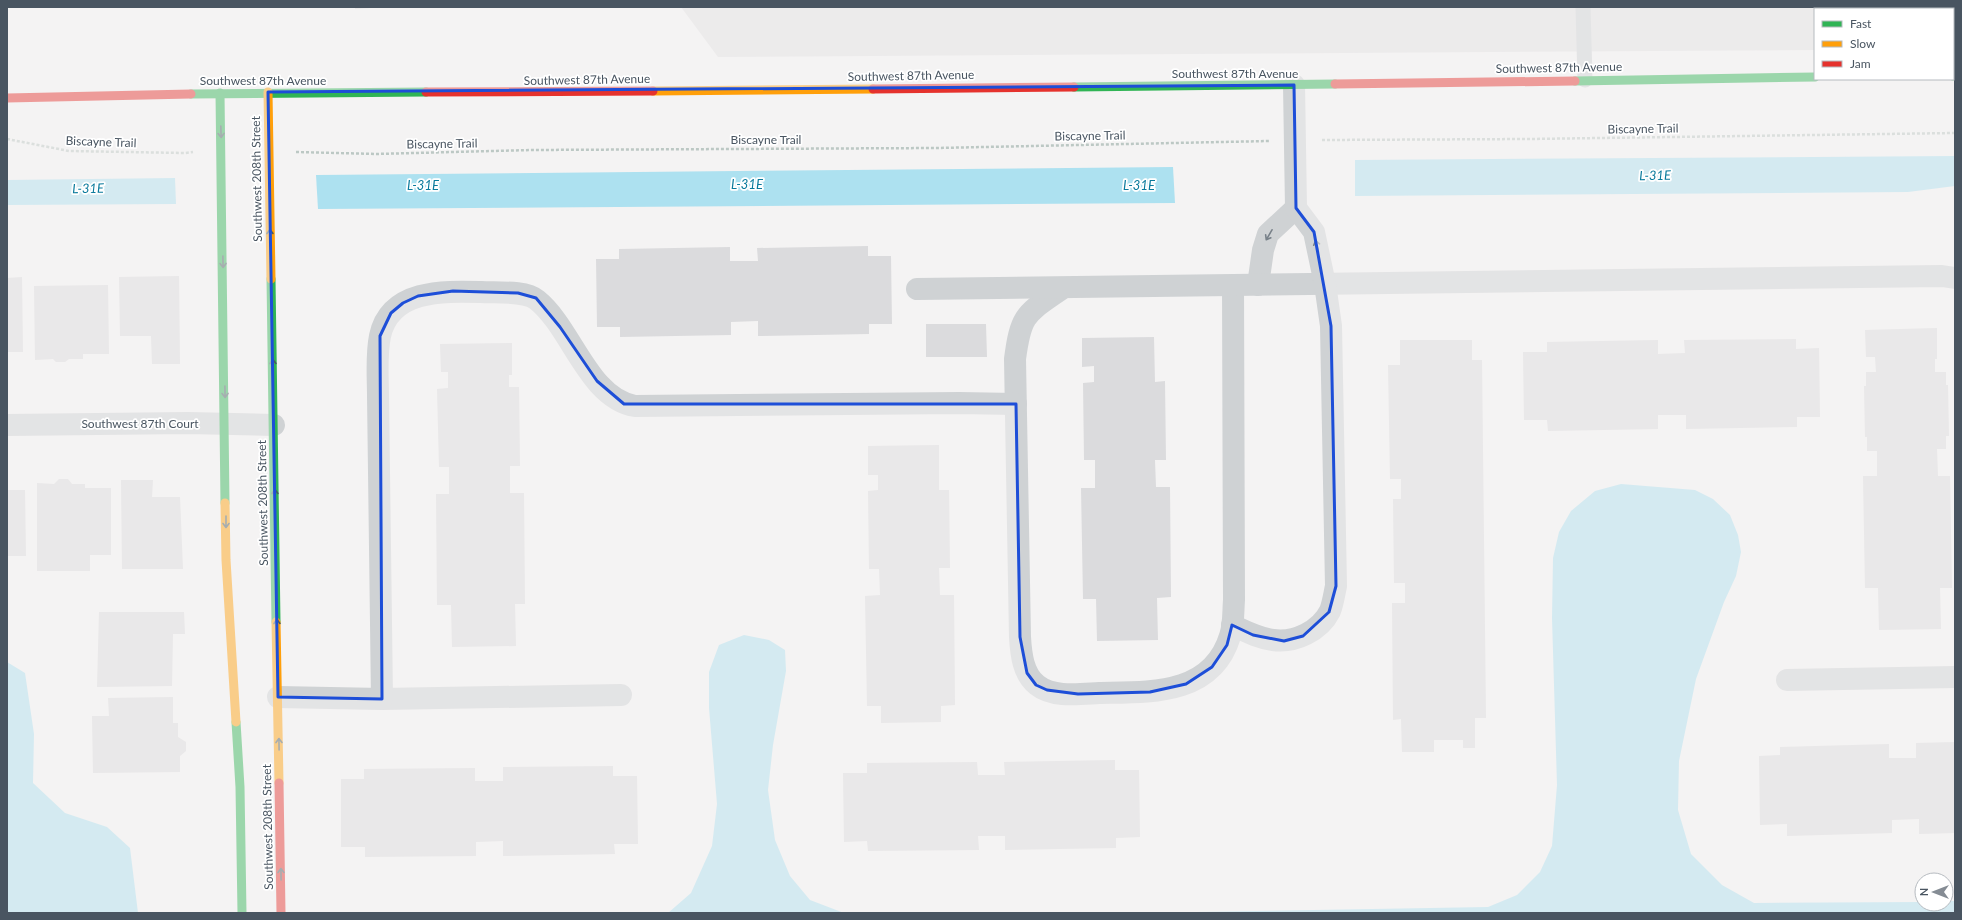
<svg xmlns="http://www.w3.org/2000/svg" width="1962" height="920" font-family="Lato,sans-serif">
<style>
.education{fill:#e2e2e3}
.water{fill:#ade1f0}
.building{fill:#dbdbdd}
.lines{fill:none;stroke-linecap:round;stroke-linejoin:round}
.path{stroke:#bcc8c4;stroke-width:2.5;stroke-dasharray:3 2;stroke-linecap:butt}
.lane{stroke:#cfd2d4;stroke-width:15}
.street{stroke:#cfd2d4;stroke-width:22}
.fast{stroke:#30b455;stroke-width:9}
.slow{stroke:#ff9f0a;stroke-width:9}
.jam{stroke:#e5322d;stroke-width:9}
.oneway{stroke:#485a60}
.oneway2{stroke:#788189}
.marked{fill:none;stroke:#1d4ed8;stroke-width:3;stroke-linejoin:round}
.labels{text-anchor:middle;stroke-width:3.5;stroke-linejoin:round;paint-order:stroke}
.street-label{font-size:12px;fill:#495561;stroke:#fff}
.water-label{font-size:13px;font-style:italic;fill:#097a9c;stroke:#fff}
</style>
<rect width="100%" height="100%" fill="#f4f3f3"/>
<polygon class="education" points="681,7 1955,7 1955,49 1953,49 1953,9 1815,9 1815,50 718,57"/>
<g class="water">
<polygon points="1955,156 1955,186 1908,192 1355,196 1355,160"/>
<polygon points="1173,167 1175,203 318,209 316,175"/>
<polygon points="175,178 176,204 7,205 7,180"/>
<polygon points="1621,484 1695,490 1713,499 1730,515 1738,535 1741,552 1736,576 1724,602 1696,679 1679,761 1678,810 1691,854 1722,885 1754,903 1922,902 1922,904 1946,904 1946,901 1955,901 1955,913 1135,913 1488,907 1517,895 1540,872 1552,846 1557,785 1552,618 1553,558 1559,532 1571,511 1595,491"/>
<polygon points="744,635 769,640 785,650 786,671 773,745 768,790 775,840 790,876 810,900 844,913 668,913 691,893 712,846 717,804 709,708 709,672 719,645"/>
<polygon points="7,662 25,673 34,734 33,783 65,813 107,827 130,848 138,913 7,913"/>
</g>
<g class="building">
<polygon points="355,7 371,7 371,8 355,9"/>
<polygon points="868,246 868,256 891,256 892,324 869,324 869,334 758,336 758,321 731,322 731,335 620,337 620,327 597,327 596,259 619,259 619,249 730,247 730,261 758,261 757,248"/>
<polygon points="179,276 180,364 152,364 151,336 120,336 119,277"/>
<polygon points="22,277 23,352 7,352 7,278"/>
<polygon points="108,285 109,354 83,354 83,359 69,359 65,362 56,362 53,359 35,360 34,286"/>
<polygon points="926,324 986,324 987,357 926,357"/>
<polygon points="1937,328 1937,359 1935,359 1935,372 1946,372 1946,385 1948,385 1949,436 1946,436 1946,449 1937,449 1938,476 1950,476 1952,588 1940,588 1941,629 1879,630 1878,588 1865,588 1863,476 1877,476 1877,451 1867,451 1867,437 1865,437 1864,386 1866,386 1866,372 1876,372 1875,357 1866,357 1865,330"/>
<polygon points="1154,337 1155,382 1165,381 1166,460 1155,460 1156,487 1170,487 1171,597 1157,598 1158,640 1097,641 1096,599 1083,599 1081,488 1095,488 1095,460 1084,460 1083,383 1094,382 1094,366 1082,367 1082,338"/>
<polygon points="1796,339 1796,349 1819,348 1820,417 1797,417 1797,427 1686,429 1686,415 1658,415 1658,429 1548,431 1547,420 1524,420 1523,352 1547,352 1547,342 1658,340 1658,354 1685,353 1684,340"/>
<polygon points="1400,340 1472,340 1472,360 1482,360 1486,718 1475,718 1475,748 1463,748 1463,740 1434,740 1434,752 1402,752 1401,719 1393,720 1392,603 1405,603 1405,583 1394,583 1393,499 1401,499 1401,479 1390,479 1388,365 1400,365"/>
<polygon points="512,343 512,375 509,375 509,387 519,387 520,466 510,466 510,493 524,493 525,604 515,604 516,646 452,647 451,605 437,605 436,494 449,494 449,467 439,467 437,389 448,388 448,372 441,372 440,344"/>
<polygon points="939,445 939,490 949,490 950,568 939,568 940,595 954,595 955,705 941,706 941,722 881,723 881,706 867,706 865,596 880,595 879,569 869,569 868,491 878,490 878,475 868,475 868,446"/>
<polygon points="59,479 68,479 72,484 85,484 85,488 111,488 111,555 90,555 90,571 37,571 37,483 54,484"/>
<polygon points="121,480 153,480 152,497 180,497 183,569 122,569"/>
<polygon points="7,490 25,490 26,556 7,556"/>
<polygon points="99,612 184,612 185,634 173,634 172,686 97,687"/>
<polygon points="173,697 173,723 178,723 178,737 186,742 186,751 180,756 180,772 93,773 92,716 109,716 108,698"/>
<polygon points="1955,742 1955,833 1919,834 1919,819 1892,820 1892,833 1787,836 1787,824 1760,825 1759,756 1780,755 1780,747 1889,744 1889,758 1916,758 1916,743"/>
<polygon points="1115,760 1115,770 1139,770 1140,837 1116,838 1116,848 1005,850 1005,836 978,836 979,850 868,851 867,841 844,842 843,773 867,773 867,763 977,762 978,775 1005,775 1004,762"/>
<polygon points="613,766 613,776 637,776 638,844 614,844 615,854 503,856 503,841 476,842 476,856 365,857 365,847 341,847 341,779 364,779 364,769 475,768 475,781 503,781 503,767"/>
</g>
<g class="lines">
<g class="path">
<polyline points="7,139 69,151 185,153 193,152"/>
<polyline points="1322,140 1530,139 1955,133"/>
<polyline points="296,152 376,154 531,150 937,148 1269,141"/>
</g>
<polyline class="lane" points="1583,7 1585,80"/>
<g class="street">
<polyline points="1258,285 1263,250 1268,234 1296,208"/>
<path d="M1063 288C1026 314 1021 313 1015 359L1020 637C1021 654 1023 674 1037 685 1053 698 1080 694 1099 693 1149 692 1212 696 1230 636 1234 625 1233 612 1234 600L1233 286"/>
<polyline points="917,289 1942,276 1955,278"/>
<polyline points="7,425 188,423 274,425"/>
<path d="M1232 625C1245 631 1258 638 1273 640 1295 643 1320 631 1330 611 1333 603 1334 595 1336 586L1331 326 1325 284 1314 232 1296 208 1294 85"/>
<polyline points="1787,680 1955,677"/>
<polyline points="278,697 382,699 621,695"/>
<path d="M382 699 378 396C378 377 376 355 380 336 390 289 444 291 481 292 496 293 525 290 537 300 572 328 588 398 635 406L959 403 1016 404"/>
</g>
<g class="fast">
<polyline points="1953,76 1955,76"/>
<polyline points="1575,81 1815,77"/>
<polyline points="1074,87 1335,84"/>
<polyline points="220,93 225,503"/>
<polyline points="191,94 426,92"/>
<polyline points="271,279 276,622"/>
<polyline points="236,722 240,787 242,913"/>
</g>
<g class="slow">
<polyline points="653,91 873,89"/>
<polyline points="268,92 271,279"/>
<polyline points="225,503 226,560 236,722"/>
<polyline points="276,622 279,783"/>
</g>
<g class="jam">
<polyline points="1335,84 1575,81"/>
<polyline points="873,89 1074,87"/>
<polyline points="426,92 653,91"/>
<polyline points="7,98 191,94"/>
<polyline points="279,783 281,913"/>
</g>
</g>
<defs><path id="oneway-shaft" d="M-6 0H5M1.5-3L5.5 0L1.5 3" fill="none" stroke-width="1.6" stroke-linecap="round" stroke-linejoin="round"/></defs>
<g class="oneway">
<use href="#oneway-shaft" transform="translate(221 132) rotate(88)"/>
<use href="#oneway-shaft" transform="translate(270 235) rotate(-91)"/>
<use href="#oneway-shaft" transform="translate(223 262) rotate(89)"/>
<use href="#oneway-shaft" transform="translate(273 365) rotate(-91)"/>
<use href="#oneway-shaft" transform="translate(225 392) rotate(89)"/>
<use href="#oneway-shaft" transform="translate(275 495) rotate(-91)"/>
<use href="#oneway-shaft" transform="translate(226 522) rotate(90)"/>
<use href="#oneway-shaft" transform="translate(277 625) rotate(-91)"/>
<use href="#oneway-shaft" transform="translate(279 744) rotate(-91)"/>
<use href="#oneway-shaft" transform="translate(281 874) rotate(-91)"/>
</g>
<g class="oneway2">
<use href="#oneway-shaft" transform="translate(1269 235) rotate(120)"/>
<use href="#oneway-shaft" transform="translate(1317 246) rotate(-104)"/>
</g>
<path d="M0 0H1962V920H0ZM1294 85 1296 208 1314 232 1331 326 1336 586 1329 612 1303 636 1284 641 1253 635 1232 625 1227 645 1212 667 1186 684 1150 692 1078 694 1047 690 1036 685 1027 673 1020 637 1016 404H624L597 381 560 327 536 298 518 293 453 291 418 296 403 303 391 313 380 336 382 699 278 697 268 92Z" fill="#f4f3f3" fill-opacity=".55" fill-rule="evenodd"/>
<path class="marked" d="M1294 85 1296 208 1314 232 1331 326 1336 586 1329 612 1303 636 1284 641 1253 635 1232 625 1227 645 1212 667 1186 684 1150 692 1078 694 1047 690 1036 685 1027 673 1020 637 1016 404H624L597 381 560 327 536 298 518 293 453 291 418 296 403 303 391 313 380 336 382 699 278 697 268 92Z"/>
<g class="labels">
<g class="street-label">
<text transform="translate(1559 68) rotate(-1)" y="4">Southwest 87th Avenue</text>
<text x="1235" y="78">Southwest 87th Avenue</text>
<text transform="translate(911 76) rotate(-1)" y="4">Southwest 87th Avenue</text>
<text transform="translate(587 80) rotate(-1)" y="4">Southwest 87th Avenue</text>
<text x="263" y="85">Southwest 87th Avenue</text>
<text transform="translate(1643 129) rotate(-1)" y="4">Biscayne Trail</text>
<text transform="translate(1090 136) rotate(-1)" y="4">Biscayne Trail</text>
<text x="766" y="144">Biscayne Trail</text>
<text transform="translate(101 142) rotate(2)" y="4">Biscayne Trail</text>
<text transform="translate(442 144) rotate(-1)" y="4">Biscayne Trail</text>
<text transform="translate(257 179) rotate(-91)" y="4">Southwest 208th Street</text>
<text x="140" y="428">Southwest 87th Court</text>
<text transform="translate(263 503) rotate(-91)" y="4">Southwest 208th Street</text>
<text transform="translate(268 827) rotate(-91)" y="4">Southwest 208th Street</text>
</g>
<g class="water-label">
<text transform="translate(1655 175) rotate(-1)" y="5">L-31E</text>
<text x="747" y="189">L-31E</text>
<text x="423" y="190">L-31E</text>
<text x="1139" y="190">L-31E</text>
<text transform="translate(88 188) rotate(-1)" y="5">L-31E</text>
</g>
</g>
<rect width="1962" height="920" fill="none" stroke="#495561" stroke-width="16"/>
<rect x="1814" y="8" width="140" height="72" fill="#ffffff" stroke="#b6bbc0"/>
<rect x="1822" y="21" width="20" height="6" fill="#30b455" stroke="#b6bbc0"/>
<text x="1850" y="28" font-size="12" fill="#495561">Fast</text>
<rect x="1822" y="41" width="20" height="6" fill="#ff9f0a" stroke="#b6bbc0"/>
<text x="1850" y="48" font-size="12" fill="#495561">Slow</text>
<rect x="1822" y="61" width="20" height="6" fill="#e5322d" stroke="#b6bbc0"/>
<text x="1850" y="68" font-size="12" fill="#495561">Jam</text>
<g transform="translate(1934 892) rotate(270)"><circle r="19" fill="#ffffff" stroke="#b6bbc0"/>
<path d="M0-3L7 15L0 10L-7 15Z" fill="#858c94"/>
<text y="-6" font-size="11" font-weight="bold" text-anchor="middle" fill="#495561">N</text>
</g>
</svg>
